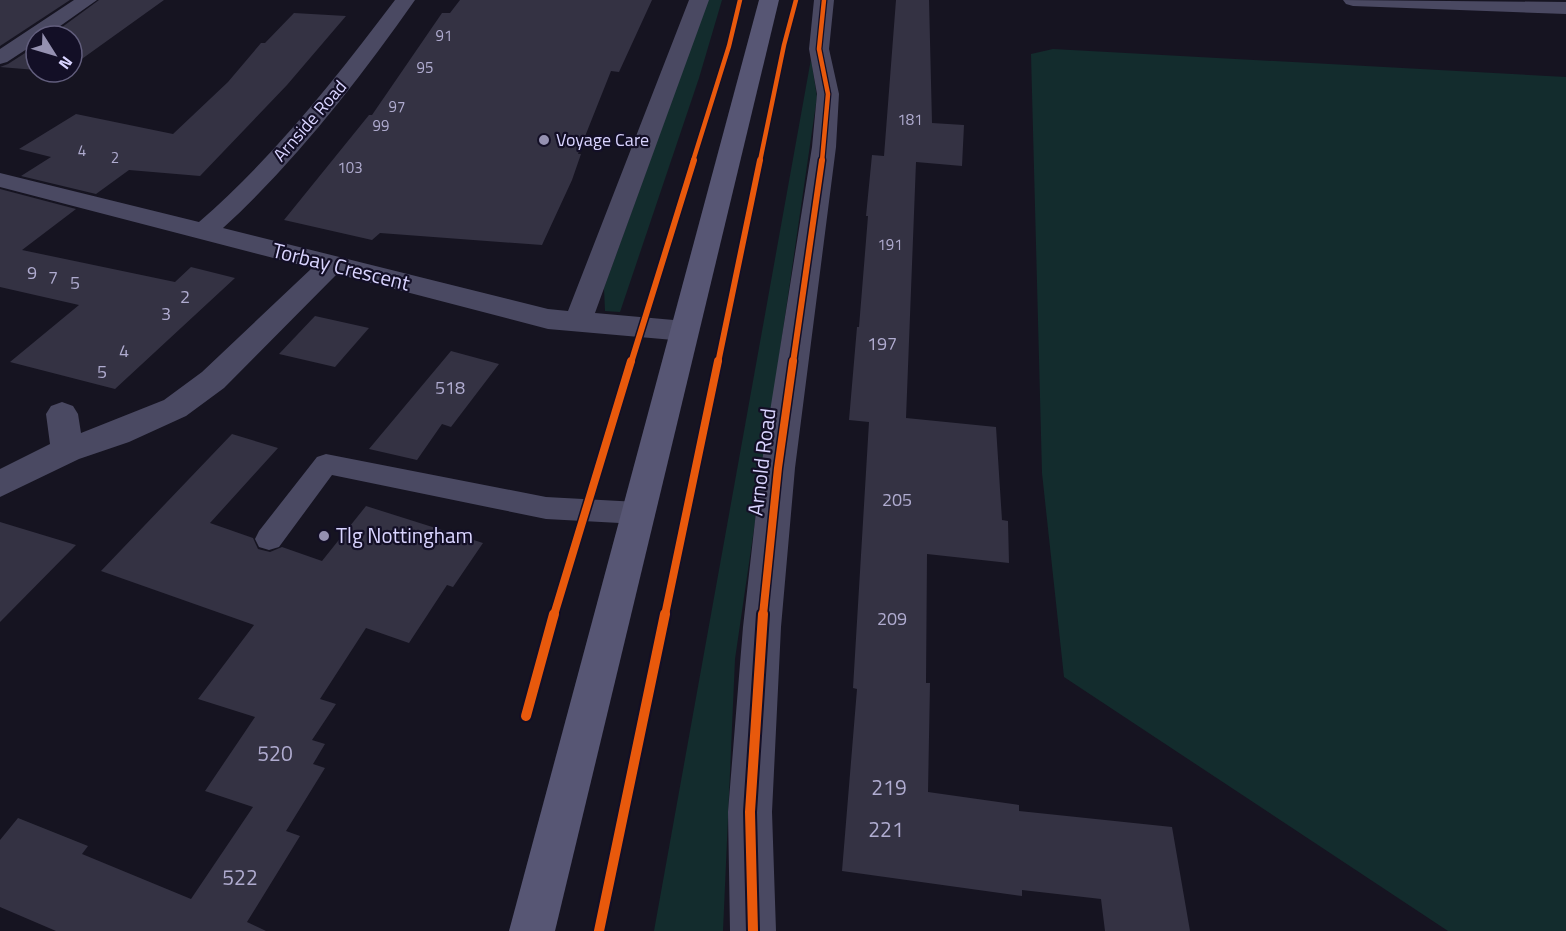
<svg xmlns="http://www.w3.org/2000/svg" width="1566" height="931" font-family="'Titillium Web',sans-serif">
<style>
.green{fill:#132c2d}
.building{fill:#343243}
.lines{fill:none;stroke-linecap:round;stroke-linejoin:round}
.service{fill:#4a4962;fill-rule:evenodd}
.minor{fill:#4a4962;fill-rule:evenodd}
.secondary{fill:#575674;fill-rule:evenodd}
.cycleway-far3-casing{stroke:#130f26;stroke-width:7}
.cycleway-far2-casing{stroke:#130f26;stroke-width:9}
.cycleway-far1-casing{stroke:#130f26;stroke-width:11}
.cycleway-casing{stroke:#130f26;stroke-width:14}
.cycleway-far3{stroke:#e8590c;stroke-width:4.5}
.cycleway-far2{stroke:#e8590c;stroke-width:6}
.cycleway-far1{stroke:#e8590c;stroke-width:8}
.cycleway{stroke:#e8590c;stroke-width:10}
.poi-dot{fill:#9591b1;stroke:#130f26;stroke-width:2}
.labels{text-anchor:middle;stroke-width:4.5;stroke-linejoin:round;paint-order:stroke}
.far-number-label{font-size:15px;fill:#b0acd0}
.far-street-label{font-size:18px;fill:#d9d4ff;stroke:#130f26}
.far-poi-label{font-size:18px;fill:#d9d4ff;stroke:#130f26;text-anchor:start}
.number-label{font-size:18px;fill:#b0acd0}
.street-label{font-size:21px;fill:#d9d4ff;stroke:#130f26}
.poi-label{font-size:21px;fill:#d9d4ff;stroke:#130f26;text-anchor:start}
.near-number-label{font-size:21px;fill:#b0acd0}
</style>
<rect width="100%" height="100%" fill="#161421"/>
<g class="green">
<polygon points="708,0 722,0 699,78 620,312 605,311 604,288"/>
<polygon points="1053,49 1566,77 1566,931 1448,931 1064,677 1042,473 1031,54"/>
<polygon points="811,59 817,97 735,659 723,931 654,931"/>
</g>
<g class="building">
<polygon points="0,0 70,0 0,46"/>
<polygon points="99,0 164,0 72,66 72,36 50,36"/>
<polygon points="460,0 652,0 619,72 611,71 578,154 581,154 572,180 542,245 380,233 372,240 284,220 369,115 372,115 442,13 450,13"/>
<polygon points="896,0 929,0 932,123 964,125 962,166 916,162 906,418 996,427 1002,520 1008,521 1009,563 927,554 926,683 930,683 928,792 1019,805 1019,811 1172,827 1190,931 1105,931 1101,899 1022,890 1022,896 842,871 857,689 853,688 869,422 849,420 857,327 859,327 868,216 866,216 872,155 884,156"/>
<polygon points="294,13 346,16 287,85 200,176 129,170 96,194 21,176 51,157 19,149 76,114 173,134 228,82 261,43 265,43"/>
<polygon points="36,46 36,70 0,67 8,64"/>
<polygon points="0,189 76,209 22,250 175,282 191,267 235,278 115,389 10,362 79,305 0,287"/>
<polygon points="315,316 369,328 335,367 279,354"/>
<polygon points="451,351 499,364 451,427 442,424 417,460 369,449"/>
<polygon points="232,434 278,448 210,523 253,538 258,549 270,552 282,547 322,561 366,506 483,543 453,587 447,585 409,643 366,628 320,699 336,704 312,740 325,744 313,764 325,768 286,831 300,836 247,922 266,931 56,931 0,907 0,840 18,818 88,846 82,854 191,899 253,807 205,791 255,717 198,699 254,625 101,571"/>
<polygon points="0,522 76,545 0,622"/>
</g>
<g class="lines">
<polygon class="service" points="326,454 546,497 638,502 647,505 651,513 647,521 638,524 546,519 332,475 279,547 269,550 259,547 255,539 259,531 317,457"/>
<g class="minor">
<polygon points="74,0 97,0 46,36 36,36 36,43 7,62 0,64 0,49"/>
<path d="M395 0H415C358 81 296 161 223 228L548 309 568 311 689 0H709L595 313 685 321 695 324 699 331 695 338 685 341 548 329 337 274 224 388 186 416 129 442 79 459 0 497V469L50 444 46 414 51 406 62 402 73 406 78 414 81 433 164 400 202 372 312 268 0 187V173L199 222C274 157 335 79 395 0Z"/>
<polygon points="814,0 834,0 829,49 839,94 836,147 795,468 781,627 772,812 776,931 730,931 728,812 743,627 761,468 812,147 817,94 809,49"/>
<polygon points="1343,0 1566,2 1566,14 1353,6 1346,4"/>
</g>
<polygon class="secondary" points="759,0 779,0 555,931 509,931"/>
<g class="cycleway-far3-casing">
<g id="cycleway-far3">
<polyline points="693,161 729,46 740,0"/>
<polyline points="760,161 784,45 796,0"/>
<polyline points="822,161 828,94 819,49 824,0"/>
</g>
</g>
<g class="cycleway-far2-casing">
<g id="cycleway-far2">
<polyline points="631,363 694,160"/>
<polyline points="718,363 760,160"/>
<polyline points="793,363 822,160"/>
</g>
</g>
<g class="cycleway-far1-casing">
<g id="cycleway-far1">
<polyline points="554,615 631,361"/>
<polyline points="665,615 718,361"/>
<polyline points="763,615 778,468 793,361"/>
</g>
</g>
<g class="cycleway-casing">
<g id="cycleway">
<polyline points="526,716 554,614"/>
<polyline points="599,931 665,614"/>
<polyline points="753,931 750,812 763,614"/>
</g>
</g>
<use href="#cycleway-far3" class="cycleway-far3"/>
<use href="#cycleway-far2" class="cycleway-far2"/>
<use href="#cycleway-far1" class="cycleway-far1"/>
<use href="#cycleway" class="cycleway"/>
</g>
<g class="poi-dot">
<circle cx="544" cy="140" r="6"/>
<circle cx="324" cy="536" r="6"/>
</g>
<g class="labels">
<g class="far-number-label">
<text x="444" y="41">91</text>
<text x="425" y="73">95</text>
<text x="397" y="112">97</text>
<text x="910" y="125">181</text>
<text x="381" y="131">99</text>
<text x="82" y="156">4</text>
<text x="115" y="163">2</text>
<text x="350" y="173">103</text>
<text x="890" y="250">191</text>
</g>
<g class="far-street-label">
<text transform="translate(310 121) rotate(-49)" y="6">Arnside Road</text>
</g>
<g class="far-poi-label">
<text x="556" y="146">Voyage Care</text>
</g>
<g class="number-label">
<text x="32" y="279">9</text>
<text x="53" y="284">7</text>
<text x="75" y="289">5</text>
<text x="185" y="303">2</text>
<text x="166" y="320">3</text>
<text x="882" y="350">197</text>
<text x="124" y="357">4</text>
<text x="102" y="378">5</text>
<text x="450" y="394">518</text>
<text x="897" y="506">205</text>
<text x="892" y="625">209</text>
</g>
<g class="street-label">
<text transform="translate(341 267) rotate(14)" y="7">Torbay Crescent</text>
<text transform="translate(762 462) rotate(-83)" y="7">Arnold Road</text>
</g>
<g class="poi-label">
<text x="336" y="543">Tlg Nottingham</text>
</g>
<g class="near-number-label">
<text x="275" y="761">520</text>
<text x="889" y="795">219</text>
<text x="886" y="837">221</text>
<text x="240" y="885">522</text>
</g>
</g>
<g transform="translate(54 54) rotate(127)"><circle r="28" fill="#130f26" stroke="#625e7d" stroke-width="1.5"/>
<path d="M0-4.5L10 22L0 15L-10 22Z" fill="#9591b1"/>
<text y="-9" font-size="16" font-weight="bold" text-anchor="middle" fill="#d9d4ff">N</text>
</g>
</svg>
